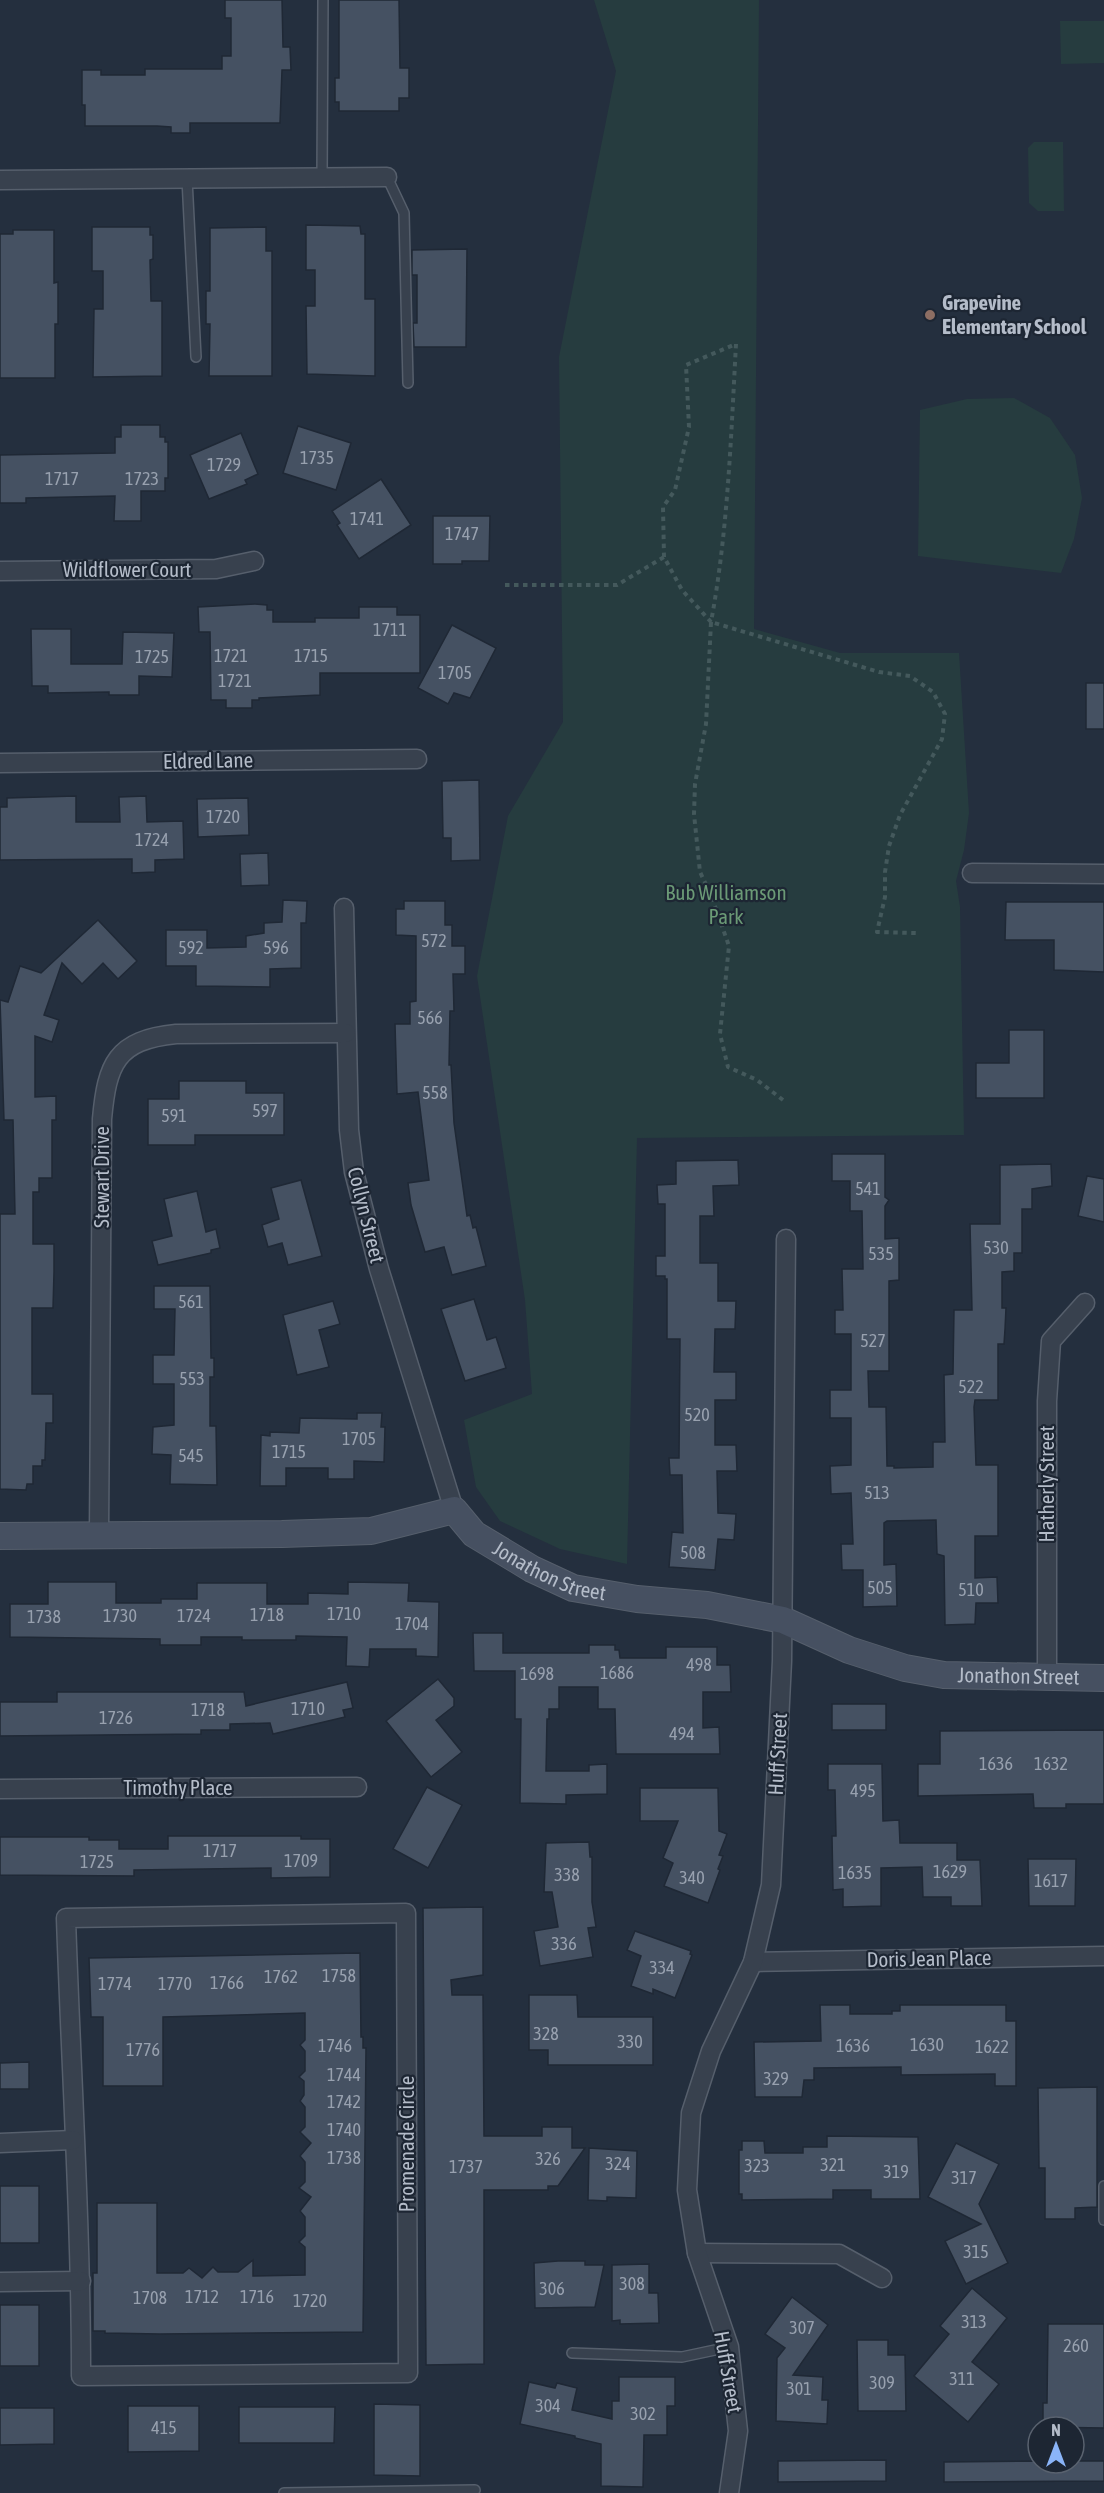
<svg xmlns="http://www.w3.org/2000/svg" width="1104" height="2493" font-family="'Asap Condensed',sans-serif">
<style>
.green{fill:#263c3f}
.building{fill:#455162;stroke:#1f2835;stroke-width:1.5}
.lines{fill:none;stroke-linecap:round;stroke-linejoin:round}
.lane-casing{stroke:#565f6c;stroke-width:12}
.street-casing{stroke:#565f6c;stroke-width:21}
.secondary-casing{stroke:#565f6c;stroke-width:28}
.path{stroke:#44595c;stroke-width:4;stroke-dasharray:4.5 4.5;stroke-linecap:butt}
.lane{stroke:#38414e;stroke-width:9}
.street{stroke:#38414e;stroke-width:18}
.secondary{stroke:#465061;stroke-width:26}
.education-dot{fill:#8d6e63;stroke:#1d2633;stroke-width:2}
.labels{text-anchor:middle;stroke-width:4.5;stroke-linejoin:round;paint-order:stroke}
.number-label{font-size:18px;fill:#98a1af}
.poi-label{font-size:21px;font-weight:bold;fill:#b4bcc9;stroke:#1d2633;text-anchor:start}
.street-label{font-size:21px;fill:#b4bcc9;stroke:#1d2633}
.park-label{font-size:21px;fill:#6b9a76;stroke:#1d2633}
</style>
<rect width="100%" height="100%" fill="#242f3e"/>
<g class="green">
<polygon points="594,0 759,0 754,629 840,653 959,653 969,813 964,850 956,881 960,907 964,1135 637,1138 627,1564 560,1549 500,1521 476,1487 464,1420 532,1394 525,1300 477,976 508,816 563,722 559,357 616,71"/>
<polygon points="1060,21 1104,21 1104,63 1061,64"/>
<polygon points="1034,142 1063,142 1064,211 1038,211 1029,203 1028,148"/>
<polygon points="1014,398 1050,418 1075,455 1082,498 1074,539 1061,573 918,556 920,410 967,399"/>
</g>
<g class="building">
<polygon points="225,0 282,0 283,47 290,47 291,70 282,70 280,123 190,123 190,133 171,133 171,127 157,126 85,126 85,105 82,105 82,70 101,70 101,75 145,75 145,69 222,69 222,56 231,56 231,18 225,18"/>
<polygon points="339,0 399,0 400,68 409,68 409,98 399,98 399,111 339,111 339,102 335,102 335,78 339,78"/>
<polygon points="306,225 360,226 361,234 365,234 365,299 375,299 375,376 307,374 306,306 315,306 315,270 306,270"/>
<polygon points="92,227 150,227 150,235 153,235 153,259 150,260 151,301 162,301 162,376 93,377 94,309 103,309 103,271 92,271"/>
<polygon points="266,227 266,251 272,251 272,376 209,376 210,324 206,324 206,291 210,291 210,228"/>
<polygon points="13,230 54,230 54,283 58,282 58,324 55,324 55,378 0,378 0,234 13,234"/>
<polygon points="467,249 466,347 414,347 413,323 417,323 417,275 412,275 412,250"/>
<polygon points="121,425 160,425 160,437 165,437 165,442 168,442 168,478 165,478 165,491 141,491 141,521 114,521 115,496 26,498 26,503 0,503 0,455 115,453 115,437 121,437"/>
<polygon points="298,426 351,443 336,490 283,473"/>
<polygon points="241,433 258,474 245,480 247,484 209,499 190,455"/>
<polygon points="381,479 411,525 359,559 337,525 340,523 332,511"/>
<polygon points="433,516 490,516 489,561 462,561 462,564 433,564"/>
<polygon points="255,604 267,605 267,610 273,610 273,622 315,622 315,618 359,618 359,607 397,607 397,615 420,615 420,673 320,673 320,695 259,698 259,700 252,700 252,708 226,708 226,700 211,700 210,632 199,632 198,607"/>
<polygon points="452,625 496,648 470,698 454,693 448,704 418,688"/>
<polygon points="31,629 71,629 71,664 122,664 123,632 174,633 172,677 139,676 139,695 109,695 109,692 48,693 48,686 32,686"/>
<rect x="1086" y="683" width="18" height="46"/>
<polygon points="479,780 480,860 451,861 451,838 443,838 442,781"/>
<polygon points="76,796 76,822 120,822 119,797 146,796 147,822 183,821 184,859 155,860 155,872 132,873 132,859 0,860 0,807 7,807 7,798"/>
<polygon points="248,798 249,835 198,837 197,799"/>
<polygon points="268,853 269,885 241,886 240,854"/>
<polygon points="283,900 307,901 306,923 301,923 301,968 270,969 270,987 196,986 196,966 166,966 166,930 207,930 207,948 246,947 246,936 264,933 264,923 282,922"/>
<polygon points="404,901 445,901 445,925 452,925 452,946 465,946 465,974 453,974 454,1011 450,1011 449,1065 451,1065 454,1123 467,1216 470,1215 473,1228 476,1227 486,1266 452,1275 444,1247 425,1252 411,1205 408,1183 429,1180 418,1092 397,1094 395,1024 410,1024 410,1002 416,1001 416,936 396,935 396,909 404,909"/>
<polygon points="1006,902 1104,902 1104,972 1054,970 1054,940 1005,940"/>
<polygon points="98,920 137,961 118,979 103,963 82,984 62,963 44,1015 59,1020 52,1042 35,1036 35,1097 56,1096 56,1120 52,1120 52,1178 39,1178 39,1192 33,1192 33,1244 54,1244 54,1272 53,1308 32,1308 32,1394 53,1394 53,1423 46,1423 45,1460 42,1460 42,1466 33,1466 33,1484 27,1484 26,1490 0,1489 0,1214 15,1214 13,1120 4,1120 0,1000 8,1002 20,966 41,973"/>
<polygon points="1009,1030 1044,1030 1044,1098 976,1098 976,1063 1009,1063"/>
<polygon points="179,1081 246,1081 246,1093 284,1093 284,1135 195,1135 195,1145 148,1145 148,1099 179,1099"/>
<polygon points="832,1154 885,1154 885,1197 889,1200 885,1206 885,1239 899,1238 899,1280 889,1281 889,1371 868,1371 869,1407 886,1407 887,1466 894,1466 894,1468 933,1467 933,1442 945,1442 944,1375 953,1374 954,1310 972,1310 970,1224 1000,1224 1000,1165 1051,1164 1052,1186 1032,1189 1032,1209 1022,1209 1022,1253 1014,1253 1014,1271 1002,1272 1002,1308 1006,1308 1005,1329 1004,1344 998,1344 998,1400 975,1400 974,1407 976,1465 998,1465 998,1536 975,1536 975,1578 997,1577 998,1603 976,1603 975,1624 945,1625 944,1556 937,1554 936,1520 887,1521 884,1523 884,1565 896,1564 897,1606 863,1607 863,1570 842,1570 841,1544 853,1544 851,1493 831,1494 830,1466 851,1465 851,1418 830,1418 830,1390 851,1390 851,1334 835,1334 835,1310 843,1310 842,1269 863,1269 862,1211 850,1211 850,1181 832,1181"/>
<polygon points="738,1160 739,1185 713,1186 714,1216 700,1216 700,1263 718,1263 718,1301 736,1301 735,1329 715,1329 714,1372 736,1372 736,1400 715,1400 715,1445 736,1445 737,1471 717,1471 718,1513 736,1514 734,1540 718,1539 715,1570 669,1567 672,1532 683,1533 682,1475 670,1475 669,1458 679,1458 680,1339 667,1339 667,1279 665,1279 665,1276 656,1276 656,1256 665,1256 665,1204 658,1204 657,1185 676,1184 676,1161"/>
<polygon points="1087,1176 1104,1179 1104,1222 1078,1216"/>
<polygon points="301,1180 322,1256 288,1265 282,1243 268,1247 262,1225 279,1219 271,1188"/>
<polygon points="197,1191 206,1232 216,1229 220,1248 211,1250 211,1253 158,1265 152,1241 172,1236 164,1199"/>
<polygon points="154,1286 210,1286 211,1358 214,1358 214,1377 210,1377 210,1426 216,1426 217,1485 170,1484 171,1455 152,1454 153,1427 174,1425 174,1384 153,1384 153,1355 174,1355 175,1309 154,1309"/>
<polygon points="474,1299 487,1340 496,1337 506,1368 465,1381 441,1309"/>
<polygon points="333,1301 340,1324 319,1330 329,1367 297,1375 283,1315"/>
<polygon points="357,1413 382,1413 381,1427 385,1427 384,1462 354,1461 354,1479 328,1479 328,1468 286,1468 286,1486 260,1486 261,1435 270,1436 270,1432 299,1433 300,1418 357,1419"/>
<polygon points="48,1582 116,1582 116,1603 161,1603 161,1599 197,1599 197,1583 267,1583 267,1604 308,1604 308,1593 348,1594 348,1582 409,1583 408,1601 439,1602 438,1657 416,1656 416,1649 370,1649 369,1667 346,1666 347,1637 296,1636 296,1640 242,1640 242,1637 201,1637 201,1645 160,1645 160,1639 10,1637 10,1604 48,1604"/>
<polygon points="473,1633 503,1633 503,1653 589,1653 589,1645 615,1645 615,1650 619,1650 620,1658 666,1658 666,1647 717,1647 717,1665 730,1665 731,1692 703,1692 703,1728 719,1727 720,1754 616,1754 615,1709 598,1709 598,1687 559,1687 559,1709 549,1709 549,1719 547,1719 546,1771 589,1771 589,1765 607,1764 607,1794 566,1795 566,1804 520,1803 521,1719 515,1719 515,1671 474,1671"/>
<polygon points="438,1679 454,1698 454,1706 436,1720 462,1752 431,1777 386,1721"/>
<polygon points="347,1682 353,1708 343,1710 345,1717 273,1734 270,1723 230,1724 230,1730 201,1730 201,1734 0,1736 0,1702 57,1702 57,1692 244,1692 246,1706"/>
<rect x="832" y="1704" width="54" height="26"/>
<polygon points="1104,1730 1104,1804 1066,1804 1066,1808 1034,1808 1033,1794 918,1796 918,1764 940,1764 940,1731"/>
<polygon points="828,1764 882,1764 883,1821 899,1820 900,1843 957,1843 957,1860 980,1860 982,1906 951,1906 951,1897 923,1897 922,1867 881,1868 881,1906 843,1907 843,1889 833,1890 832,1836 836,1836 835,1790 828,1790"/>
<polygon points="427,1787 462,1805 428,1868 393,1849"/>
<polygon points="640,1788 718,1788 719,1831 727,1834 719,1855 723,1856 718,1869 720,1870 708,1903 664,1886 673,1863 663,1858 678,1821 640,1821"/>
<polygon points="168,1836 301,1836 301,1839 330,1839 330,1877 271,1878 271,1868 134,1870 134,1876 0,1875 0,1837 89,1837 89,1840 119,1840 119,1849 168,1849"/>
<polygon points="589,1842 590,1857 592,1857 592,1902 596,1927 588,1928 593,1957 540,1966 534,1931 558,1927 552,1892 544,1892 546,1843"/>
<polygon points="1028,1859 1076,1859 1075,1906 1029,1906"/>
<polygon points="483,1907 483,1975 451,1980 452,1995 483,1995 484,2136 542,2136 542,2127 572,2127 572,2148 585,2148 558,2186 548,2186 548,2190 484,2190 484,2364 426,2365 423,1908"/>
<polygon points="635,1931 691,1951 690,1954 692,1955 675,1998 653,1989 653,1994 631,1986 641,1956 627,1950"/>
<polygon points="360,1953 361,2037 363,2037 363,2048 366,2048 363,2332 160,2334 105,2333 105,2331 93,2331 93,2273 97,2273 97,2203 157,2203 157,2273 183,2273 189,2268 202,2278 213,2267 218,2272 238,2272 253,2260 253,2276 305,2275 305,2247 299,2242 305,2236 305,2217 300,2211 311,2197 299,2188 305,2182 305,2162 300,2156 311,2143 300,2132 305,2127 305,2107 300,2101 304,2095 304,2081 299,2077 305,2071 305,2051 300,2045 305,2040 305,2013 163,2017 163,2086 103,2086 103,2017 91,2017 89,1958"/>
<polygon points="529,1995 577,1995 578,2017 653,2017 653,2065 548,2065 548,2050 529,2050"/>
<polygon points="820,2005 850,2005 850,2014 892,2014 892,2011 900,2011 900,2005 1006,2005 1006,2021 1016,2021 1016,2086 995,2086 995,2074 901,2075 901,2067 814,2068 814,2080 804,2080 802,2097 755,2097 754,2042 821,2041"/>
<polygon points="29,2062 29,2089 0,2089 0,2063"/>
<polygon points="1097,2087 1097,2207 1075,2208 1075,2219 1045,2219 1045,2168 1039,2168 1038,2088"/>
<polygon points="827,2136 918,2137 920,2199 871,2199 871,2190 833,2190 833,2199 742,2200 742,2194 739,2194 739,2150 742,2150 742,2141 764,2141 765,2153 803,2153 803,2147 827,2147"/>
<polygon points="956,2143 999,2164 979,2204 1008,2263 966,2284 945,2241 981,2224 928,2197"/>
<polygon points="589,2148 637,2151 636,2198 607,2197 607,2201 588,2200"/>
<rect x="0" y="2186" width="39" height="57"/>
<polygon points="558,2261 585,2261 585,2265 604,2265 595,2307 535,2308 534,2263"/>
<polygon points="649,2264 649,2293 658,2293 659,2323 620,2324 620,2320 612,2321 612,2265"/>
<polygon points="972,2288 1007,2318 972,2362 999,2384 968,2422 914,2376 949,2334 940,2326"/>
<polygon points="792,2297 828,2325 793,2375 823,2377 822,2400 828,2400 827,2424 776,2421 777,2358 785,2348 765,2334"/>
<rect x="0" y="2305" width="39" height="61"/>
<polygon points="1048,2324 1104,2324 1104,2428 1043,2427 1043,2403 1047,2403"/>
<polygon points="857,2340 888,2340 888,2355 905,2355 906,2411 858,2411"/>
<polygon points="619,2377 675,2377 675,2406 667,2406 667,2435 644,2435 643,2487 601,2486 601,2444 575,2438 575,2436 520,2424 529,2382 555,2388 557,2383 577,2388 572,2410 612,2419 612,2401 619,2401"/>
<polygon points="374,2404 420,2405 420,2476 374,2475"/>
<polygon points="128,2406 199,2406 199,2451 128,2452"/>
<polygon points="239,2407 335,2407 334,2443 239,2443"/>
<polygon points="0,2408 54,2408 54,2444 0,2445"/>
<polygon points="886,2460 886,2481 778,2482 778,2461"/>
<polygon points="1038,2461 1038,2463 1074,2463 1074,2461 1104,2461 1104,2481 944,2482 944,2462"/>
</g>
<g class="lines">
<g class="lane-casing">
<g id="lane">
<polyline points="387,177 404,213 408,383"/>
<polyline points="322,178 323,0"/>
<polyline points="187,179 196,357"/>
<polyline points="1104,2186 1104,2220"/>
<polyline points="572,2353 682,2357 729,2347"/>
<polyline points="284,2493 475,2490"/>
</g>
</g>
<g class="street-casing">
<g id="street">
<polyline points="0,180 387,177"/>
<polyline points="0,571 216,569 254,561"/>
<polyline points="0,763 417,759"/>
<polyline points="972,873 1104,874"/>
<polyline points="344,908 349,1130 354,1172 379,1269 454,1510"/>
<path d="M99 1535 102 1119C107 1064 116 1040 176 1034L346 1033"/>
<polyline points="1047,1678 1047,1401 1051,1341 1085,1303"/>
<polyline points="0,1789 357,1787"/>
<path d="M406 1913 408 2373 81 2376C81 2223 71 2070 66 1918Z"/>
<polyline points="753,1962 1104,1956"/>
<polyline points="0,2143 73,2140"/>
<polyline points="697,2253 839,2254 882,2278"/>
<polyline points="0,2282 81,2281"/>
<polyline points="729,2493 738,2431 729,2347 697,2253 687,2190 691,2113 711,2051 753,1962 771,1885 782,1661 786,1239"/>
</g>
</g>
<g class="secondary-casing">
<g id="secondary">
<path id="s1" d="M0 1536 282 1534 371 1531 454 1510 474 1534 532 1569 573 1588 637 1599 707 1605 783 1620 849 1650 905 1668 944 1675 1104 1678"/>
</g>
</g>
<g class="path">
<path d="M736 344C731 436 728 531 711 622L682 590 664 557 663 507 675 490 689 427 686 365Z"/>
<polyline points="505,585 617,585 664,557"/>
<polyline points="783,1100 757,1080 728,1067 720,1034 729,946 711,895 700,872 694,814 695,784 706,724 711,622 879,672 910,676 933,692 945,714 942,739 900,815 889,846 885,872 885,897 877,932 916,933"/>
</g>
<use href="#lane" class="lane"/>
<use href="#street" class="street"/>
<use href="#secondary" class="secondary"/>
</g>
<circle class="education-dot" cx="930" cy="315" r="6"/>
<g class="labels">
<g class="number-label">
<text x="317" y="464">1735</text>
<text x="224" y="471">1729</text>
<text x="62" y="485">1717</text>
<text x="142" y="485">1723</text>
<text x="367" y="525">1741</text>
<text x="462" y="540">1747</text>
<text x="390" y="636">1711</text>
<text x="231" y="662">1721</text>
<text x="311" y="662">1715</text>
<text x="152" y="663">1725</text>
<text x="455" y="679">1705</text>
<text x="235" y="687">1721</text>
<text x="223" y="823">1720</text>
<text x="152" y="846">1724</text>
<text x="434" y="947">572</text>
<text x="191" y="954">592</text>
<text x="276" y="954">596</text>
<text x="430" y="1024">566</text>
<text x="435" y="1099">558</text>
<text x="265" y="1117">597</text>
<text x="174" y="1122">591</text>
<text x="868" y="1195">541</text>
<text x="996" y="1254">530</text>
<text x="881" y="1260">535</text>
<text x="191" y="1308">561</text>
<text x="873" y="1347">527</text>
<text x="192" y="1385">553</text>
<text x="971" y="1393">522</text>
<text x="697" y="1421">520</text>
<text x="359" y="1445">1705</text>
<text x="289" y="1458">1715</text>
<text x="191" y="1462">545</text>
<text x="877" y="1499">513</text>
<text x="693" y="1559">508</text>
<text x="880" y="1594">505</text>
<text x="971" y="1596">510</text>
<text x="344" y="1620">1710</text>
<text x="267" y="1621">1718</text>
<text x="120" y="1622">1730</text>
<text x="194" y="1622">1724</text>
<text x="44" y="1623">1738</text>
<text x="412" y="1630">1704</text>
<text x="699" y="1671">498</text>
<text x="617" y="1679">1686</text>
<text x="537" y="1680">1698</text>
<text x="308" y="1715">1710</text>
<text x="208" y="1716">1718</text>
<text x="116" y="1724">1726</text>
<text x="682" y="1740">494</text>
<text x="996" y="1770">1636</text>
<text x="1051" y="1770">1632</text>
<text x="863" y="1797">495</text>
<text x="220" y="1857">1717</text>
<text x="301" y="1867">1709</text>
<text x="97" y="1868">1725</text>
<text x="950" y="1878">1629</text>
<text x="855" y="1879">1635</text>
<text x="567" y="1881">338</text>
<text x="692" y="1884">340</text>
<text x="1051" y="1887">1617</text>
<text x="564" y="1950">336</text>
<text x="662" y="1974">334</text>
<text x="339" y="1982">1758</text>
<text x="281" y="1983">1762</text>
<text x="227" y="1989">1766</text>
<text x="115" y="1990">1774</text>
<text x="175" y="1990">1770</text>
<text x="546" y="2040">328</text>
<text x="630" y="2048">330</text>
<text x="927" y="2051">1630</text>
<text x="335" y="2052">1746</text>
<text x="853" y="2052">1636</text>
<text x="992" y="2053">1622</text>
<text x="143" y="2056">1776</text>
<text x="344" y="2081">1744</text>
<text x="776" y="2085">329</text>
<text x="344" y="2108">1742</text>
<text x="344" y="2136">1740</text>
<text x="344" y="2164">1738</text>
<text x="548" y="2165">326</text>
<text x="618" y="2170">324</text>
<text x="833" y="2171">321</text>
<text x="757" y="2172">323</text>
<text x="466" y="2173">1737</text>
<text x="896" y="2178">319</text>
<text x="964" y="2184">317</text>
<text x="976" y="2258">315</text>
<text x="632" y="2290">308</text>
<text x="552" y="2295">306</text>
<text x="202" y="2303">1712</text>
<text x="257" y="2303">1716</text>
<text x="150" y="2304">1708</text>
<text x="310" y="2307">1720</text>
<text x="974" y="2328">313</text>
<text x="802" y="2334">307</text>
<text x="1076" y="2352">260</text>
<text x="962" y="2385">311</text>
<text x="882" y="2389">309</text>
<text x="799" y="2395">301</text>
<text x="548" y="2412">304</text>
<text x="643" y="2420">302</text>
<text x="164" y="2434">415</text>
</g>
<g class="poi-label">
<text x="942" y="310">Grapevine<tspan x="942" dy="24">Elementary School</tspan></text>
</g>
<g class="street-label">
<text x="127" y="577">Wildflower Court</text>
<text transform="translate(208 761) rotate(-1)" y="7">Eldred Lane</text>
<text transform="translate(102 1177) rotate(-90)" y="7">Stewart Drive</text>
<text transform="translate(366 1215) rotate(76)" y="7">Collyn Street</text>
<text transform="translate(1047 1484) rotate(-90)" y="7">Hatherly Street</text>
<text dy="7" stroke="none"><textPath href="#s1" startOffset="573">Jonathon Street</textPath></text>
<text dy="7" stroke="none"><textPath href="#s1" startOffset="1059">Jonathon Street</textPath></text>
<text transform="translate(778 1754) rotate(-87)" y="7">Huff Street</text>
<text x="178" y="1795">Timothy Place</text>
<text transform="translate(929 1959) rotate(-1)" y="7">Doris Jean Place</text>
<text transform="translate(407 2144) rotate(-90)" y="7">Promenade Circle</text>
<text transform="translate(728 2372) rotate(80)" y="7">Huff Street</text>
</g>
<g class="park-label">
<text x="726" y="900">Bub Williamson<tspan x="726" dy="24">Park</tspan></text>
</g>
</g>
<g transform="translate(1056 2445)"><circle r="28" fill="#1d2633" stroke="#59626f" stroke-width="1.5"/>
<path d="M0-4.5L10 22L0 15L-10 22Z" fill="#8ab4f8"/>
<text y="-9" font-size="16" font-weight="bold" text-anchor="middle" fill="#b4bcc9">N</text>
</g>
</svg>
